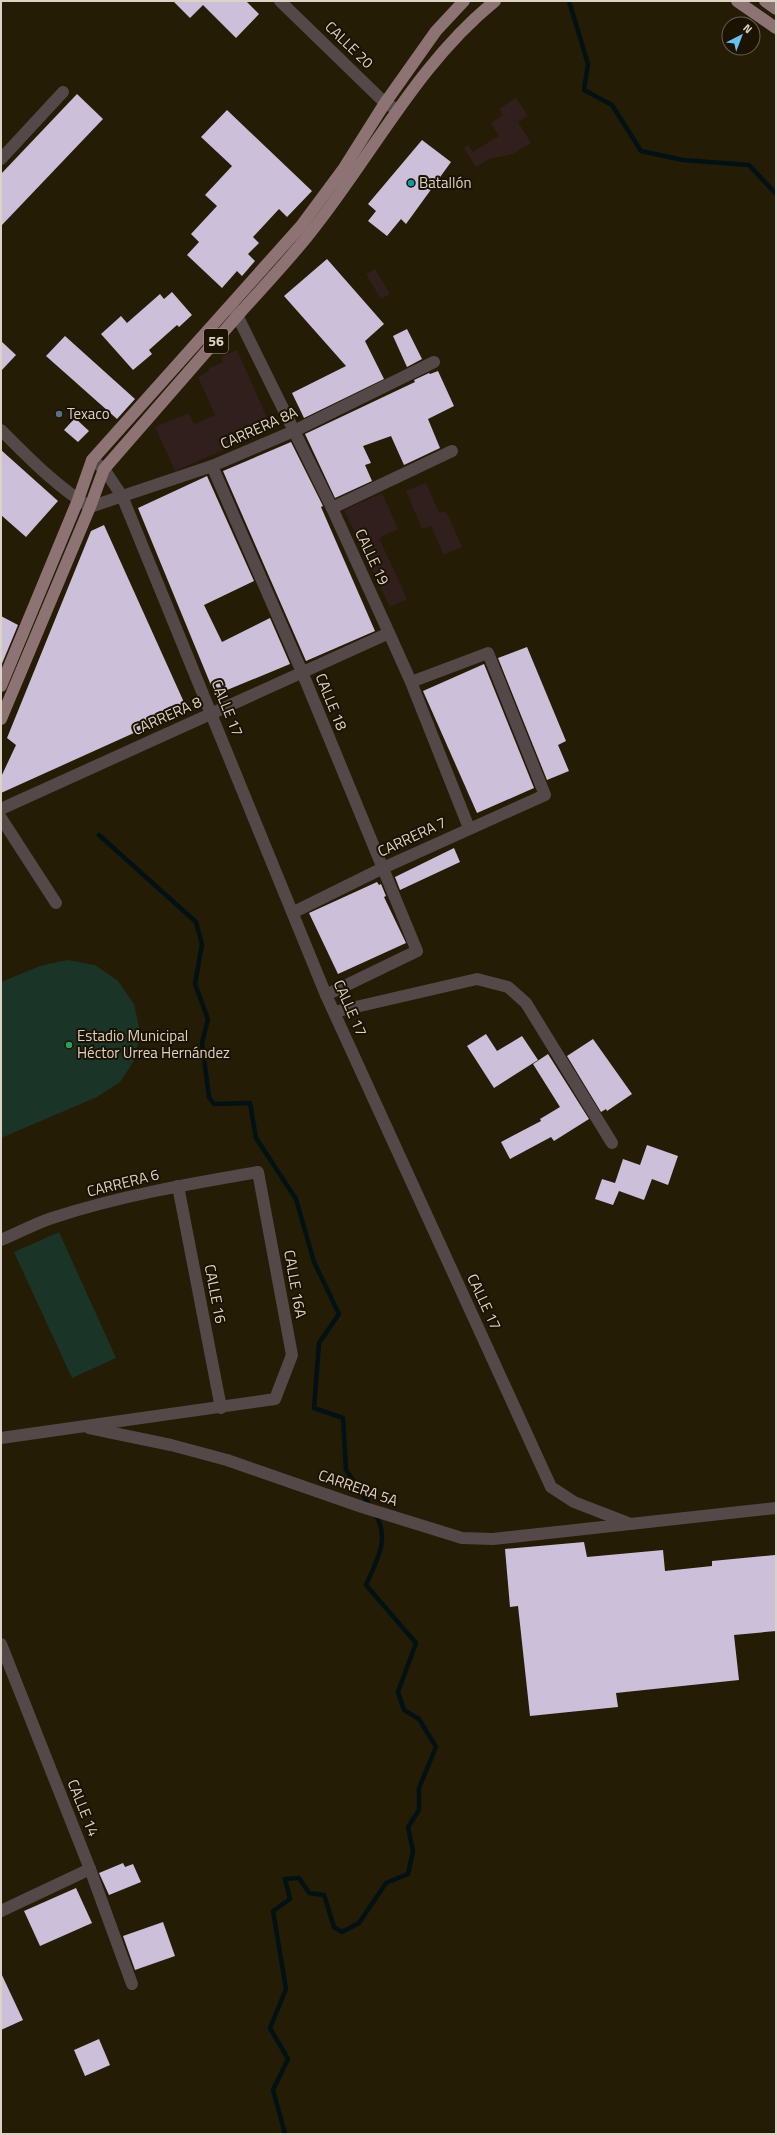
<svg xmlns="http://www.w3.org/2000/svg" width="777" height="2135" font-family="'Titillium Web',sans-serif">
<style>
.commercial{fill:#311f1d}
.green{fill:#1a3427}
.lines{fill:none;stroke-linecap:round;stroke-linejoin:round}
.stream{stroke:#021214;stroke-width:4.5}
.building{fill:#cbbfd9}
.minor{stroke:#554848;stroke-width:12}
.major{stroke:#8d7373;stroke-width:12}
.culture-dot{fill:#0f9aa8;stroke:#1c1200;stroke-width:1.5}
.service-dot{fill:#5c6f8a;stroke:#1c1200;stroke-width:1.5}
.leisure-dot{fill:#2e9e5b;stroke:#1c1200;stroke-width:1.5}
.labels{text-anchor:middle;stroke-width:4;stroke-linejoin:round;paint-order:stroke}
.shield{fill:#1c1200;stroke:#a1998b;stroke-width:1}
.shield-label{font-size:14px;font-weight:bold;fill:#dad3c6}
.street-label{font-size:15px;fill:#dad3c6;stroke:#1c1200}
.poi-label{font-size:15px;fill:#dad3c6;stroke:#1c1200;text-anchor:start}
</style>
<rect width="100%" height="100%" fill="#251c05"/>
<g class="commercial">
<polygon points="516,98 528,116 518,122 531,143 513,154 489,159 476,167 464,148 468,145 473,152 499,136 491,123 503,115 499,109"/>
<polygon points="375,269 390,294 381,299 366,274"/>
<polygon points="237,350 272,429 175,471 155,427 189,413 194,424 215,415 198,377 208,372 209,368 223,362 221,357"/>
<polygon points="426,483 439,513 446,511 462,547 444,555 431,526 422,529 406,491"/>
<polygon points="382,493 398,529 379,538 407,599 390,607 344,510"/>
</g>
<g class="green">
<polygon points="67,960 95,965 118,981 134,1004 140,1031 135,1059 120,1082 97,1097 1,1138 1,982 40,966"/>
<polygon points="59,1232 116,1358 72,1378 14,1252"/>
</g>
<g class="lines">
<g class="stream">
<polyline points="569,1 588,64 584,90 612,105 641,151 683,160 749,165 776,194"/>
<polyline points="99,835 196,922 202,944 195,984 208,1019 202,1043 209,1097 214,1104 250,1103 256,1138 296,1199 314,1262 339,1314 319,1343 314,1408 343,1418 346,1470 370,1506"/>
<path d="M285 2134 273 2090 288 2059 270 2028 286 1989 273 1911 290 1899 285 1879 299 1878 309 1893 324 1895 334 1927 342 1932 359 1923 386 1883 408 1874 413 1851 408 1827 419 1810V1788L436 1747 419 1719 404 1710 398 1692 416 1643 366 1585C376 1562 391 1538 375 1514"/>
</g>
</g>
<g class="building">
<polygon points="173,1 246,1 259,14 236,38 203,5 190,18"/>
<polygon points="77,94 103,119 1,226 1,174"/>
<polygon points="227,110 312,191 287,217 279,209 253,237 259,243 248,254 255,261 242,276 237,271 222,288 187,255 199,242 191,234 217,206 205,195 232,166 201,137"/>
<polygon points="422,140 451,162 406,224 401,219 387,236 368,221 376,211 368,204"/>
<polygon points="327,259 384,324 365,341 384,379 304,418 292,393 346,366 284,296"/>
<polygon points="172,292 192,315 179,327 177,325 149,350 152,354 133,370 101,334 121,316 127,323 160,294 164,299"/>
<polygon points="407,329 422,359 407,367 393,336"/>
<polygon points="65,336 135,399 117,419 46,356"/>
<polygon points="1,341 16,355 1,371"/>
<polygon points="438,371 454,406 428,419 440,448 404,465 391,436 363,446 371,463 365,465 372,481 335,498 305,434 415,382 414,380 429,373 430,374"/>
<polygon points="75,418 89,431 78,442 64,430"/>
<polygon points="291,442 323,506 321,507 375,631 306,661 223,471"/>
<polygon points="1,450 58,501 26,537 1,515"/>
<polygon points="207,476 254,581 204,605 222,642 270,618 290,664 215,695 138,508"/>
<polygon points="104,525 187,709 1,793 1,777 16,745 7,738 91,531"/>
<polygon points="1,616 18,625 1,666"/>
<polygon points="527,647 566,741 558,745 569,771 547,780 498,658"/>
<polygon points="484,664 534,788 477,813 423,691"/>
<polygon points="454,848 460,862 400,890 395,877"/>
<polygon points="377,882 379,885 381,884 386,896 384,897 406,943 338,974 309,913"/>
<polygon points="486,1034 497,1051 522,1036 538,1060 494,1088 467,1046"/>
<polygon points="593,1039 632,1094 607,1111 606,1109 601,1112 567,1056"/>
<polygon points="548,1054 589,1119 554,1141 551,1137 510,1159 501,1142 541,1121 540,1119 560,1107 533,1064"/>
<polygon points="647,1145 678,1156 668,1185 652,1179 644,1200 619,1191 613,1205 595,1199 602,1179 615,1183 623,1159 640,1165"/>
<polygon points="584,1542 587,1557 663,1550 665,1571 712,1566 712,1561 775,1555 776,1631 734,1635 739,1680 616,1693 618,1707 530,1716 518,1606 510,1607 505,1549"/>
<polygon points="123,1863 125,1867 133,1864 141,1882 109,1895 99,1873"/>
<polygon points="76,1888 92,1923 40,1946 24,1911"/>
<polygon points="163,1922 175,1956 135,1970 123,1936"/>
<polygon points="1,1973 23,2020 1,2030"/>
<polygon points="99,2039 110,2065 85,2076 74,2050"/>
</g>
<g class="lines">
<g class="minor">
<polyline points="280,1 385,103 398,110"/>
<polyline points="1,159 63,92"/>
<polyline points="233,307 332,508 389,633 411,682 469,828"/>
<path d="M1 430C28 457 57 487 90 507L212 466 294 431 434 362"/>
<polyline points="92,460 104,469 122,496 326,995 551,1487 574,1502 631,1524"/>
<polyline points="212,466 302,672 417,951 326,995"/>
<polyline points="332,508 452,451"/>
<polyline points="1,809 389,633"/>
<polyline points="1,818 56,903"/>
<polyline points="294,912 383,868 545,795 488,653 411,682"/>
<polyline points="334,1012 477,979 508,987 526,1003 612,1143"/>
<polyline points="178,1186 221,1408"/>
<path d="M1 1240C18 1233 34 1224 52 1218 119 1196 188 1184 258 1172L292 1355 275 1399 1 1438"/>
<polyline points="89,1428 171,1445 227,1460 362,1507 462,1538 493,1539 776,1508"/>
<polyline points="1,1644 90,1869 132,1984"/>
<polyline points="1,1911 90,1869"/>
</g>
<g class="major">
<polyline points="737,1 776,28"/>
<polyline points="765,1 776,9"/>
<polyline points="1,686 78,500 92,460 301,226 344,168 385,103 436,31 464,1"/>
<path d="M1 719 90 507 104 469C149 417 194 365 239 314 263 287 288 261 310 233 372 156 417 64 495 1"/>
</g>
</g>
<circle class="culture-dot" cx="411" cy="183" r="4"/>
<circle class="service-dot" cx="59" cy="414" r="4"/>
<circle class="leisure-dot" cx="69" cy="1045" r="4"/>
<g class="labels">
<rect class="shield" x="204" y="329" width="24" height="24" rx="3"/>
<g class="shield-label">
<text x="216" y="346">56</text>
</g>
<g class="street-label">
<text transform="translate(349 45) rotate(44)" y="5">CALLE 20</text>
<text transform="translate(259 428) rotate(-24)" y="5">CARRERA 8A</text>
<text transform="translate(372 557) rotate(65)" y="5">CALLE 19</text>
<text transform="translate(331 702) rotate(68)" y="5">CALLE 18</text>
<text transform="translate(227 708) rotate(68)" y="5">CALLE 17</text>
<text transform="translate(167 716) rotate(-24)" y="5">CARRERA 8</text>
<text transform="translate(412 837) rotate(-25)" y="5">CARRERA 7</text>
<text transform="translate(350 1008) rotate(66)" y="5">CALLE 17</text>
<text transform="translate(123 1183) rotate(-14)" y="5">CARRERA 6</text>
<text transform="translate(295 1284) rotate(80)" y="5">CALLE 16A</text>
<text transform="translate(215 1294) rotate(79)" y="5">CALLE 16</text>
<text transform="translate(484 1302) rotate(65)" y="5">CALLE 17</text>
<text transform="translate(358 1488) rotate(19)" y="5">CARRERA 5A</text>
<text transform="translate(83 1808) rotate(68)" y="5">CALLE 14</text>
</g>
<g class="poi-label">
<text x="419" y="188">Batallón</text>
<text x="67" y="419">Texaco</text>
<text x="77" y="1041">Estadio Municipal<tspan x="77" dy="17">Héctor Urrea Hernández</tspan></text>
</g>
</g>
<rect width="777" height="2135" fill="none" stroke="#dad3c6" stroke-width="4"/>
<g transform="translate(741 36) rotate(42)"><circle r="19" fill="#1c1200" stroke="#685f4f"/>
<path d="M0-3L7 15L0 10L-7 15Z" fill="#69c3f1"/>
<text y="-6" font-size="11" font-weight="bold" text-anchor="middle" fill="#dad3c6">N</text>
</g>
</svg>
